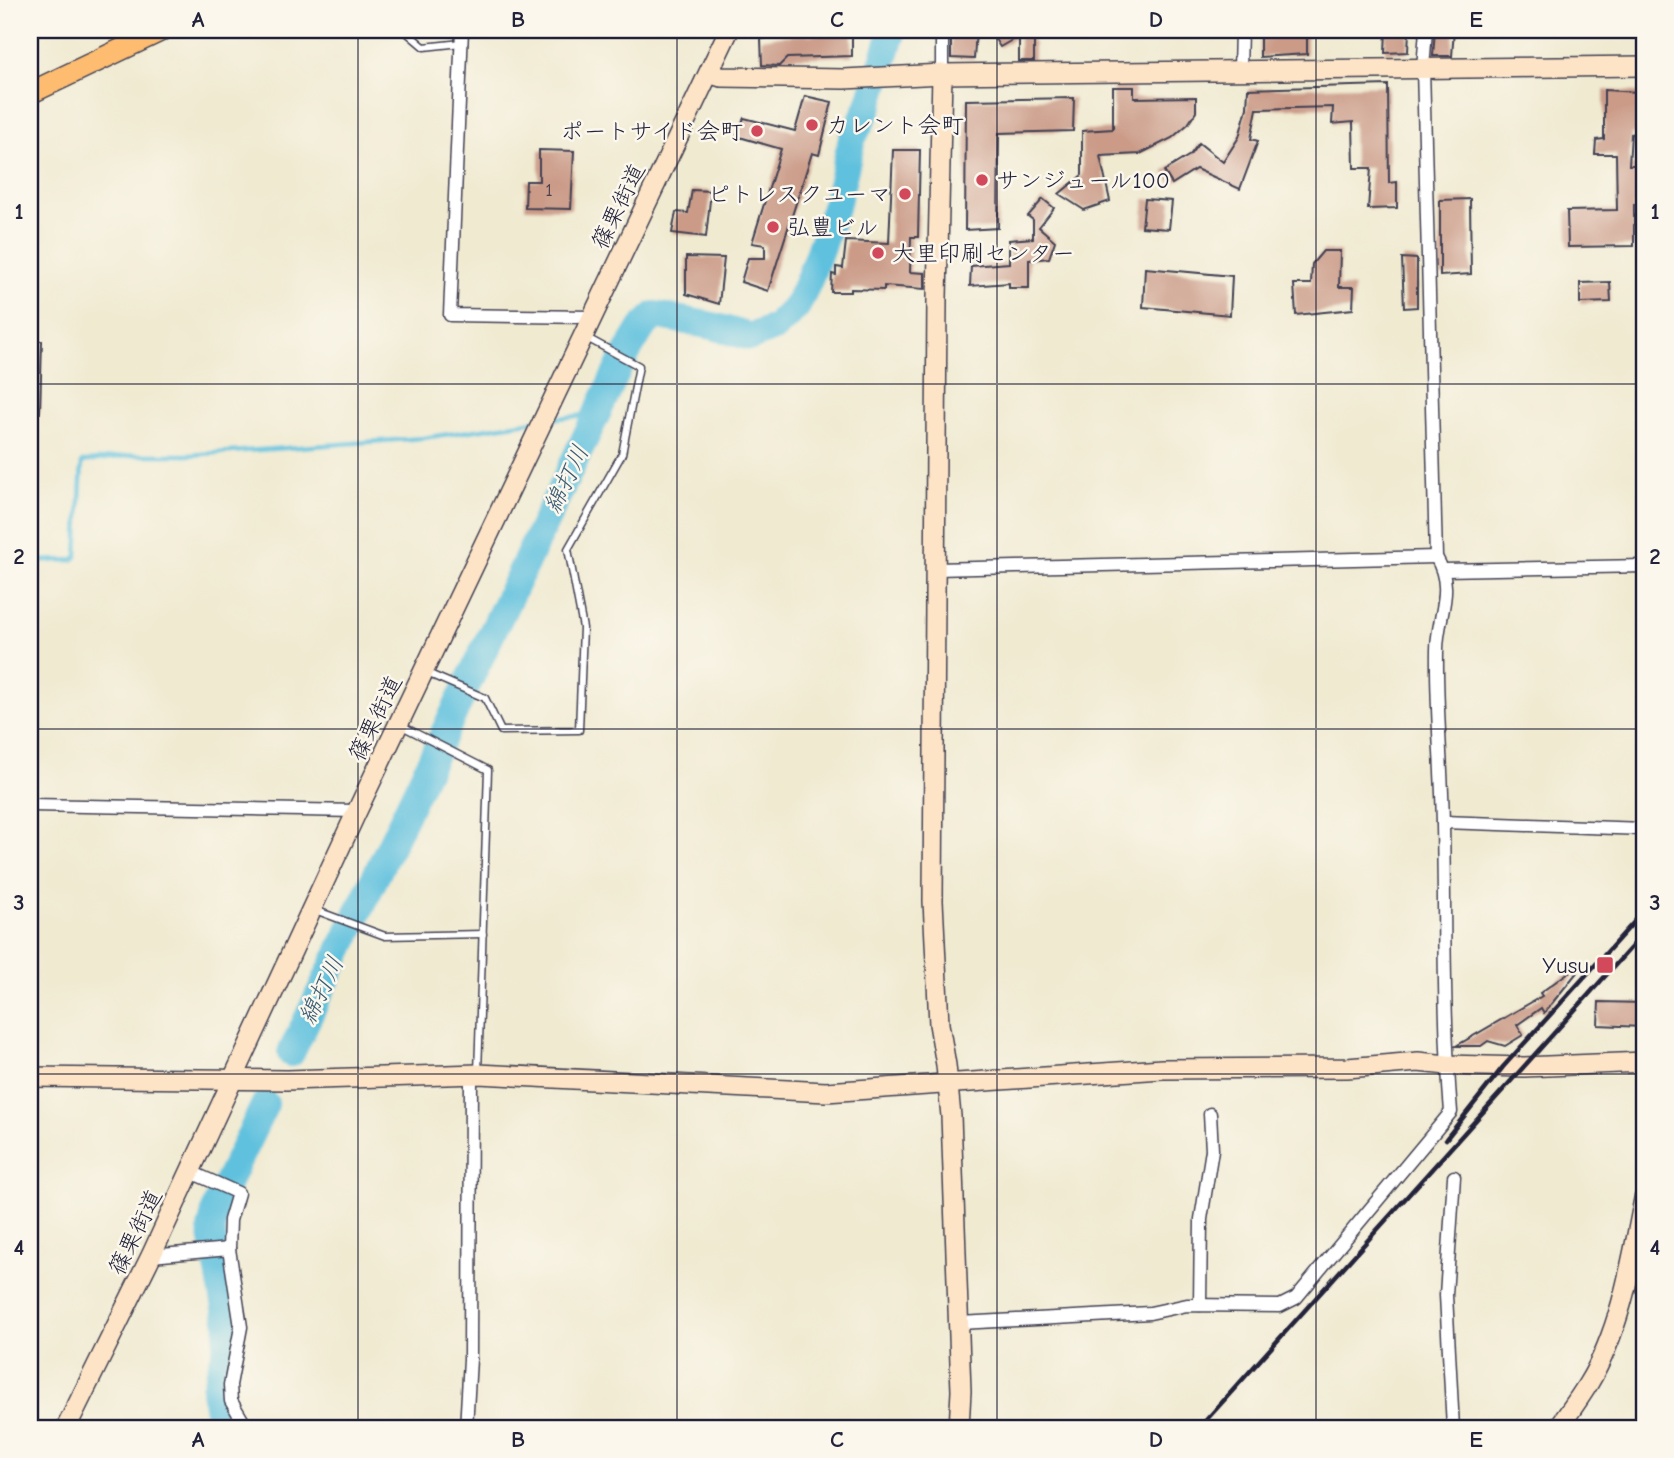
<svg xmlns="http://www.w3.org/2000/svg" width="1674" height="1458" font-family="'Comic Neue','Klee One',sans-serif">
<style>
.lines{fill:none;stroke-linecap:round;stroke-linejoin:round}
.stream{stroke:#60c1de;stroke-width:4.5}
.river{stroke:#60c1de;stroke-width:28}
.building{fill:#cb9b88}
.lane-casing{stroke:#414052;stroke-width:9}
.street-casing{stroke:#414052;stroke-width:15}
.secondary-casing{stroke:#414052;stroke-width:22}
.primary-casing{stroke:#414052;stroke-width:24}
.lane{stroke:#fff;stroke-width:6}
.street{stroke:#fff;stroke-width:12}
.secondary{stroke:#fee4c6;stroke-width:19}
.primary{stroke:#fdbc70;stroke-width:21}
.rail{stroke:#22223b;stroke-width:4.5}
.grid{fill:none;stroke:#22223b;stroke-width:2;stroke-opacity:0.55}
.poi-dot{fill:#d1495b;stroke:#fbf7ec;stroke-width:2.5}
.labels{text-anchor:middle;stroke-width:5;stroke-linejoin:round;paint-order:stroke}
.number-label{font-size:19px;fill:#4c404e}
.poi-label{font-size:23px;fill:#22223b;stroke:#fbf7ec;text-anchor:start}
.street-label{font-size:23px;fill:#22223b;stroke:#fbf7ec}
.water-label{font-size:24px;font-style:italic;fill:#385a74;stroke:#fbf7ec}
.neatline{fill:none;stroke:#22223b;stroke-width:2.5}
.grid-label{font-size:23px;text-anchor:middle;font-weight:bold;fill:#22223b}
</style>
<rect width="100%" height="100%" fill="#fbf7ec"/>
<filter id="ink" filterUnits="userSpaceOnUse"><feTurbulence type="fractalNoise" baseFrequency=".0143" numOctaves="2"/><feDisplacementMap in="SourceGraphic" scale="14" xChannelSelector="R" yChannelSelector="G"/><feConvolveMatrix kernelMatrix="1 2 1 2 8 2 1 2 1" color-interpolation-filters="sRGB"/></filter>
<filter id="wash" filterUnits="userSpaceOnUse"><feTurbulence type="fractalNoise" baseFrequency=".00686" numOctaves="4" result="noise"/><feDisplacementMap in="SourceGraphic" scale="28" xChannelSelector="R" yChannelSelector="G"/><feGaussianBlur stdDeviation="1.57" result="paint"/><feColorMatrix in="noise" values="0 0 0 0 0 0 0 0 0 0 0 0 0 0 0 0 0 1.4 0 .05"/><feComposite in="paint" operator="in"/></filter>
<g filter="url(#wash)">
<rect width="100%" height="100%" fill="#f0ead1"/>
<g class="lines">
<g class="stream">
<polyline points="550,419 596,414"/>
<polyline points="30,561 72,560 77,556 82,462 134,455 189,455 423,438 535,421"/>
</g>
<g class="river">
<polyline points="291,1053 622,361 642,328 655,315 713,326 751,337 776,327 797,306 808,282 837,202 852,139 868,108 893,30"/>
<polyline points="232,1428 217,1406 215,1389 226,1352 229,1324 211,1229 217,1204 265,1104"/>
</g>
</g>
<g id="blocks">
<g class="building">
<polygon points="951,30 976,30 974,59 951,58"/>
<polygon points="989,30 1028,30 1026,31 1034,43 1034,61 1019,61 1019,36 1000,47"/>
<polygon points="1260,30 1307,30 1307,54 1260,57"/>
<polygon points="1386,30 1409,30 1408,52 1385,53"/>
<polygon points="1435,30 1454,30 1452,56 1433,56"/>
<polygon points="852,33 852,56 787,58 779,66 762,65 761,39 780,36"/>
<polygon points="1388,85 1389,183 1397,182 1397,208 1368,209 1371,168 1354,168 1353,122 1332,124 1333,107 1257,109 1251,139 1258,141 1240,189 1196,169 1172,184 1164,171 1190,155 1199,143 1223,162 1239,137 1247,108 1248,89"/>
<polygon points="1113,87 1134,87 1134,98 1196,97 1196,112 1188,124 1172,138 1140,154 1100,156 1110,201 1084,210 1059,194 1082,175 1082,131 1113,129"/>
<polygon points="1604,90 1638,92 1638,133 1631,134 1629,165 1638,165 1639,204 1634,204 1634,246 1568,247 1567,211 1617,210 1616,154 1595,154 1596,140 1604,139"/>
<polygon points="805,96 832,102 819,155 812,153 768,291 741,282 748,258 765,258 765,245 752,243 781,149 736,136 744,118 795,131"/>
<polygon points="1074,98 1073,131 999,133 998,228 965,230 966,100"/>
<polygon points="539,150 574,151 571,209 525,208 526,181 539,181"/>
<polygon points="893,150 920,150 918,237 911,237 910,272 925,273 925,289 884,286 884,290 851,289 851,292 831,292 832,274 836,275 836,267 843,268 846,241 889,243"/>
<polygon points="692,190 711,191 706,237 672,233 676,212 688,213"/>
<polygon points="1043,199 1054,208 1039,227 1055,241 1049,258 1029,260 1029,288 1009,288 1009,283 970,286 971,266 1009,263 1009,240 1033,238 1033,220 1028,216"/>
<polygon points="1145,199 1172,201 1169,229 1142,227"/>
<polygon points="1470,199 1471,274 1440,276 1440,200"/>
<polygon points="1323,251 1340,251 1339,287 1354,287 1353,309 1296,315 1294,284 1311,284 1312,264"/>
<polygon points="686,257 724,258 719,304 686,294"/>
<polygon points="1402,258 1417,259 1417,307 1404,308"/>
<polygon points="1145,268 1232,276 1230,315 1143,307"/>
<polygon points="1610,282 1611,302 1580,303 1580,283"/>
<polygon points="30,341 42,341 40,413 30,413"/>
<polygon points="1576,967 1579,970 1544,1013 1541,1008 1517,1025 1523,1035 1505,1046 1488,1041 1481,1046 1456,1046 1542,996 1540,993"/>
<polygon points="1599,1002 1644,1003 1643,1027 1598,1025"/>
</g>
</g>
</g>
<g filter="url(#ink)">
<use href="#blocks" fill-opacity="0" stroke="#414052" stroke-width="2"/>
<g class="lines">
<g class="lane-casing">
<g id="lane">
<polyline points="404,30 424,47 461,43"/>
<polyline points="427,673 485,698 501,731 579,730 583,628 568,549 622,454 639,366 587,338"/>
<polyline points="400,725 488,770 478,1073"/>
<polyline points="315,910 385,936 483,934"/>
</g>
</g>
<g class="street-casing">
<g id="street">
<polyline points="462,30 450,315 591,317"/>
<polyline points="1240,70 1241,30"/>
<polyline points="942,74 942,30"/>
<polyline points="936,569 1436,557"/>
<polyline points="1444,570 1644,566"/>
<polyline points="30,805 357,811"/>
<polyline points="1443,822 1644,829"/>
<polyline points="191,1172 238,1193 230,1220 229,1249"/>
<polyline points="151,1256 229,1249 241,1327 230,1385 231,1401 247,1428"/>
<polyline points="1200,1305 1201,1219 1212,1150 1210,1114"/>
<path d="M959 1323 1150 1313 1187 1305 1280 1306 1296 1298 1451 1112C1443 1017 1445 921 1443 825 1442 767 1436 708 1437 650 1437 615 1456 591 1436 557L1423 68 1426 30"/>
<polyline points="466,1428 470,1359 471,1074"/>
<polyline points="1453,1428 1446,1295 1454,1177"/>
</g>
</g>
<g class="secondary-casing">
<g id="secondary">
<polyline points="709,73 721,77 844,79 942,74 1644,66"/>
<polyline points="942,74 937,298 933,901 939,1024 946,1065 951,1116 961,1391 959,1428"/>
<polyline points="30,1077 287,1080 478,1074 826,1092 1162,1069 1347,1068 1418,1062 1447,1065 1524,1067 1644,1062"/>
<polyline points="66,1428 151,1256 357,811 729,30"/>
<path d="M1558 1428C1568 1414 1579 1399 1588 1384 1621 1330 1632 1260 1644 1199"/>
</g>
</g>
<g class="primary-casing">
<polyline id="primary" points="30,93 162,30"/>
</g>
<use href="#lane" class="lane"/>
<use href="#street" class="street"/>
<use href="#secondary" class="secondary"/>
<use href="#primary" class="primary"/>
<g class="rail">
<polyline points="1446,1139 1503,1067 1644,911"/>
<polyline points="1199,1428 1644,933"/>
</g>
</g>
</g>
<path class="grid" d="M358 30V1428M677 30V1428M997 30V1428M1316 30V1428M30 384H1644M30 729H1644M30 1074H1644"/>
<g class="poi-dot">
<circle cx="812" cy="125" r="7"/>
<circle cx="757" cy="131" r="7"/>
<circle cx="982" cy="180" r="7"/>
<circle cx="905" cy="194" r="7"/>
<circle cx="773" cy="227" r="7"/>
<circle cx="878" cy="253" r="7"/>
<rect x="1596" y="956" width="18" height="18" rx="3.5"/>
</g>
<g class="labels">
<g class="number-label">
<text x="549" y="196">1</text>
</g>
<g class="poi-label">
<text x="826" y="133">カレント会町</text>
<text x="743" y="139" text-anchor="end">ポートサイド会町</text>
<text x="996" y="188">サンジュール100</text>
<text x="891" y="202" text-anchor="end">ピトレスクユーマ</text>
<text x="787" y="235">弘豊ビル</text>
<text x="892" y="261">大里印刷センター</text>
<text x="1589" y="973" text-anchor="end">Yusu</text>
</g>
<g class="street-label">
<text transform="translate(618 206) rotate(-64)" y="8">篠栗街道</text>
<text transform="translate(375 718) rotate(-64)" y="8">篠栗街道</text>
<text transform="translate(135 1232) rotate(-64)" y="8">篠栗街道</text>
</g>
<g class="water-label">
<text transform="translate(566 479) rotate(-64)" y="8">綿打川</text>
<text transform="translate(321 990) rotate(-64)" y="8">綿打川</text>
</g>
</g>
<rect width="1674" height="1458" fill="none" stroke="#fbf7ec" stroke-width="77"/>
<rect x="38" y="38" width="1598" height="1382" class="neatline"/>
<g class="grid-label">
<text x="198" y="27">A</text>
<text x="518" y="27">B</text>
<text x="837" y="27">C</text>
<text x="1156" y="27">D</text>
<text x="1476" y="27">E</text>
<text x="19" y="219">1</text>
<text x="1655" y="219">1</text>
<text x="19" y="564">2</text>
<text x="1655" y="564">2</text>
<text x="19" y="910">3</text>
<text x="1655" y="910">3</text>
<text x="19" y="1255">4</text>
<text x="1655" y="1255">4</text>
<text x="198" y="1447">A</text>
<text x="518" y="1447">B</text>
<text x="837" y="1447">C</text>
<text x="1156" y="1447">D</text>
<text x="1476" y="1447">E</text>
</g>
</svg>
